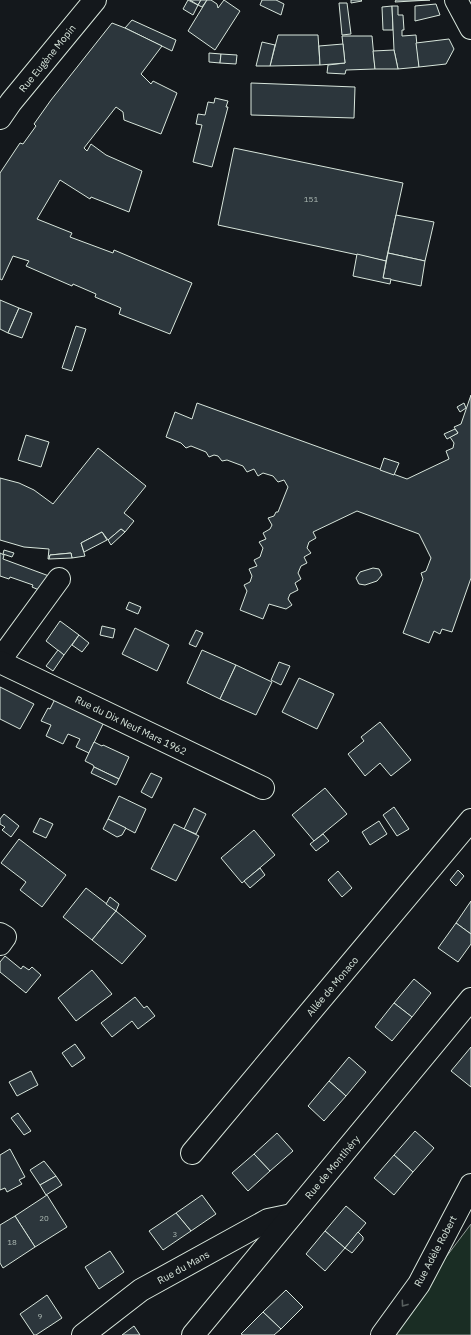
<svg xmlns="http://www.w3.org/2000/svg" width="471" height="1335" font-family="'IBM Plex Sans',sans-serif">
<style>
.green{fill:#1a2d24;stroke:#939e99}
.building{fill:#2c363c;stroke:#d8e6dc}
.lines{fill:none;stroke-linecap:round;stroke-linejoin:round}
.minor-casing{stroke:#d8e6dc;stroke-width:24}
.secondary-casing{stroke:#d8e6dc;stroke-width:24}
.minor{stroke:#14181c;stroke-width:22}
.secondary{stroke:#14181c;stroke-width:22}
.oneway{stroke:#59605f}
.labels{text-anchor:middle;stroke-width:3;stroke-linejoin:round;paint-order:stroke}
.number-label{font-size:8px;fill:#adbab4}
.street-label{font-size:10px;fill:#d8e6dc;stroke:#14181c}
</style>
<rect width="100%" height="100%" fill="#14181c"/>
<polygon class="green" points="471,1224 471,1335 387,1335"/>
<g class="building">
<polygon points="188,0 198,5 193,15 183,9"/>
<polygon points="190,0 201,0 198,5"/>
<polygon points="201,0 207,0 202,7 198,5"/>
<polygon points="207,0 211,0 217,4 218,8 224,0 240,11 215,50 188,31"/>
<polygon points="262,0 276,0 284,4 281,15 260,5"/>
<polygon points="351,0 361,0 362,1 351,3"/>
<polygon points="396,0 430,0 395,2"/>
<polygon points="339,3 347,3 351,34 342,35"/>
<polygon points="436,4 440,15 415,21 415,6"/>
<polygon points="392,6 393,30 383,30 382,7"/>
<polygon points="392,6 398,6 398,15 403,15 404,30 402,30 402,36 416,35 419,67 398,69 394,50"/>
<polygon points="132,20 176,40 172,51 125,28"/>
<polygon points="112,23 125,28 162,46 141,74 151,84 153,81 177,93 161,134 124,120 123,112 116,107 84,148 87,151 91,144 106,155 142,171 129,212 91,197 90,199 60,180 37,219 72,233 70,237 113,253 114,250 192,283 170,334 119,314 121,308 95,297 96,294 73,284 72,286 26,266 29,261 13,256 2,280 0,279 0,173 20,143 23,144 36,126 34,124 51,100"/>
<polygon points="278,35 318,35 320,65 270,66"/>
<polygon points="342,36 372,36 375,69 346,70 345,74 327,73 328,65 345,63"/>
<polygon points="449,39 454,49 446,64 419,67 416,43"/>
<polygon points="262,42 275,45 270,66 256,66"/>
<polygon points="343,44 345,63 320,65 319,46"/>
<polygon points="394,50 398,69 375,69 373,51"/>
<polygon points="209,53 221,54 220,63 209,62"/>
<polygon points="221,54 237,55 236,64 220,63"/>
<polygon points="251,83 355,87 354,118 251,115"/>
<polygon points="215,98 228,101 226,107 228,107 212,167 193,162 202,125 196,124 198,114 205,115 208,102 214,103"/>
<polygon points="234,148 403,183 386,261 218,225"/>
<polygon points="396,215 434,222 425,261 388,253"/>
<polygon points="388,253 425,261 421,286 383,278"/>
<polygon points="357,254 386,261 383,278 391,279 390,284 353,276"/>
<polygon points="0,300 19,308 8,333 0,329"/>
<polygon points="19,308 32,313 22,338 8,333"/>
<polygon points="76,326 86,329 72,371 62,368"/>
<polygon points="471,395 471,578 452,632 442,629 440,634 434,631 429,643 403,633 423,579 421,573 426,571 431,558 419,534 357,511 313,532 316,538 309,542 307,548 311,553 304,557 307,563 301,566 298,573 301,579 295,583 298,590 290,594 288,599 292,605 286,609 269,604 263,619 240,610 247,591 244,585 250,582 252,576 249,569 257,566 254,560 260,557 263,548 259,542 266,539 263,533 270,529 272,525 268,518 274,516 276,512 278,512 288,487 284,480 278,482 273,476 263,473 258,476 254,469 247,472 243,466 227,460 222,461 218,456 214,455 209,457 206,452 191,446 186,448 181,443 166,437 175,412 192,419 197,403 407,479 449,459 446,451 453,448 454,443 450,437 458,433 454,427 461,424"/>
<polygon points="464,403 466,408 460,412 457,407"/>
<polygon points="455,429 458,433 447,439 444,434"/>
<polygon points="26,435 49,442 41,467 18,460"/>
<polygon points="98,448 146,486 124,513 134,521 125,532 121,529 108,540 102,532 81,543 85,556 72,558 71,553 50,555 49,559 48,559 49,549 24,547 0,540 0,478 19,483 34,490 53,504"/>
<polygon points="384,458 399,463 394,475 380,470"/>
<polygon points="121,529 125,532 111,545 108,540"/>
<polygon points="102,532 107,540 84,552 81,543"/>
<polygon points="4,550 14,553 12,557 3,554"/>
<polygon points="0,553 4,555 3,559 49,576 39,590 32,587 33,585 10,577 9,579 0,576"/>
<polygon points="71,553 72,558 49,559 50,555"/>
<polygon points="373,568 379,569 382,575 377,581 365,585 359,584 356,578 360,572"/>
<polygon points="129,602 141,607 138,614 126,609"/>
<polygon points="60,621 79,635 64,655 46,641"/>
<polygon points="102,626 115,629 113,638 100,635"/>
<polygon points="135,628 169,645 157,671 122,654"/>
<polygon points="196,630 203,633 196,647 189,644"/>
<polygon points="79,635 89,643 82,652 72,645"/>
<polygon points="58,650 64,655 53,671 46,666"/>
<polygon points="202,650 236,665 220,699 187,683"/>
<polygon points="279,662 290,666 281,685 271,680"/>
<polygon points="236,665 272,682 256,715 220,699"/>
<polygon points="299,678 334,694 317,729 282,712"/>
<polygon points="0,687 34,704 20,729 0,719"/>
<polygon points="55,699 104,722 89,753 76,747 80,739 68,734 63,744 46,736 51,725 41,721 48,708 50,709"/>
<polygon points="380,722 411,760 391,776 380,763 365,776 348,754 364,741 361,737"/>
<polygon points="94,742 102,746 103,745 129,757 119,779 94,767 93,765 85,761"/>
<polygon points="94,767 119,779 116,785 91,773"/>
<polygon points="151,773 162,778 152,798 141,792"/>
<polygon points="325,788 347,814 314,841 292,815"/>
<polygon points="119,796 146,809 135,833 108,819"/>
<polygon points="394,807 409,829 397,836 383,815"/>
<polygon points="194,808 206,814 196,834 184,829"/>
<polygon points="4,814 19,826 11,837 2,830 5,827 0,824 0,819"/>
<polygon points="40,818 53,824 46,838 33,832"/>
<polygon points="108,819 126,828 122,835 117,837 103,829"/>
<polygon points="379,821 387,834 370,845 362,832"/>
<polygon points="174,824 199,836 176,881 151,869"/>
<polygon points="254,830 275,855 242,883 221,858"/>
<polygon points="323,834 329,841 316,851 310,844"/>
<polygon points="19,839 66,875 42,907 20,890 26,882 1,863"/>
<polygon points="260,868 265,875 250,888 244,881"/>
<polygon points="458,870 464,876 456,886 450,880"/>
<polygon points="338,871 352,888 342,897 328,880"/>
<polygon points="86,888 116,911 92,940 63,917"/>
<polygon points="110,897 119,904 116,911 106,904"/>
<polygon points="471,901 471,934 456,923"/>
<polygon points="116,911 146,936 122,964 92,940"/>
<polygon points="456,923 471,934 471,944 458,962 438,948"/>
<polygon points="5,956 21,969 23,966 29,970 32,967 41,975 26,993 0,972 0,962"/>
<polygon points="92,970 112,994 76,1021 58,998"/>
<polygon points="414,979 431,993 412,1017 394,1003"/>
<polygon points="135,997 144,1008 147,1006 155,1016 138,1029 132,1021 112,1037 101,1023"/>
<polygon points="394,1003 412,1017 392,1041 375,1027"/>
<polygon points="75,1044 85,1058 72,1067 62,1053"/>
<polygon points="471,1047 471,1087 451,1071"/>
<polygon points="349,1057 366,1072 346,1096 329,1081"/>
<polygon points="31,1071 38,1085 17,1096 9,1082"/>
<polygon points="329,1081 346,1096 324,1121 308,1106"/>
<polygon points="18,1113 31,1131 24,1135 11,1118"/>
<polygon points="415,1131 434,1148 413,1172 394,1155"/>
<polygon points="277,1133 293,1151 270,1171 254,1154"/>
<polygon points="10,1149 25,1177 19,1180 22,1184 7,1192 5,1188 0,1190 0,1155"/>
<polygon points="254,1154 270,1171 248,1191 232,1173"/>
<polygon points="394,1155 413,1172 394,1195 374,1178"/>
<polygon points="44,1161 56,1176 40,1185 30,1170"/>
<polygon points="56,1176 62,1185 46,1195 40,1185"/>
<polygon points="47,1195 67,1227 35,1247 15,1216"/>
<polygon points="202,1195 216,1214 191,1231 176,1213"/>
<polygon points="346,1206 366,1223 345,1248 325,1231"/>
<polygon points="176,1213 191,1231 163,1250 149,1231"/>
<polygon points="15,1216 35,1247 3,1268 0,1263 0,1225"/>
<polygon points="325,1231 345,1248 325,1271 306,1254"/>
<polygon points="358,1232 363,1237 363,1240 352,1253 345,1248"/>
<polygon points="110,1251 124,1272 99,1289 85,1267"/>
<polygon points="286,1290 303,1307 281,1329 263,1312"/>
<polygon points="47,1295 62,1318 36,1335 34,1335 20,1314"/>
<polygon points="263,1312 281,1329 274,1335 243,1335 241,1334"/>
<polygon points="134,1326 140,1335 122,1335"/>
</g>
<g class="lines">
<g class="minor-casing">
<g id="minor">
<polyline points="456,0 471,28"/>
<polyline points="0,660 59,579"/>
<polyline points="0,662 263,788"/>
<polyline points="0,934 5,937 0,944"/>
<polyline points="192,1153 471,820"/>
<polyline points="83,1335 141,1290 268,1220 292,1215"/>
<polyline points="193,1335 471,999"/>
<polyline points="382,1335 419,1284 471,1185"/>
</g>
</g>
<g class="secondary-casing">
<polyline id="secondary" points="0,118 11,102 95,0"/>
</g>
<use href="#minor" class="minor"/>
<use href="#secondary" class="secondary"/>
</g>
<defs><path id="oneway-chevron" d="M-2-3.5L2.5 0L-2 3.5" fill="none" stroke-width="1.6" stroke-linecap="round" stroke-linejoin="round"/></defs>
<use class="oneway" href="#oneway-chevron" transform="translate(404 1304) rotate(126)"/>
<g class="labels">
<g class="number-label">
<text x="311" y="202">151</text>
<text x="44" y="1221">20</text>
<text x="175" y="1237">3</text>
<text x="12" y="1245">18</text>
<text x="40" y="1319">9</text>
</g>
<g class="street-label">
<text transform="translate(47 58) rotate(-51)" y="4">Rue Eugène Mopin</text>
<text transform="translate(131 725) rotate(26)" y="4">Rue du Dix Neuf Mars 1962</text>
<text transform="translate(332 986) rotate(-50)" y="4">Allée de Monaco</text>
<text transform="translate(332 1167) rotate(-50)" y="4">Rue de Montlhéry</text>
<text transform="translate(435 1251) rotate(-62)" y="4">Rue Adèle Robert</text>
<text transform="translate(183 1267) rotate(-29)" y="4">Rue du Mans</text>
</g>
</g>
</svg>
